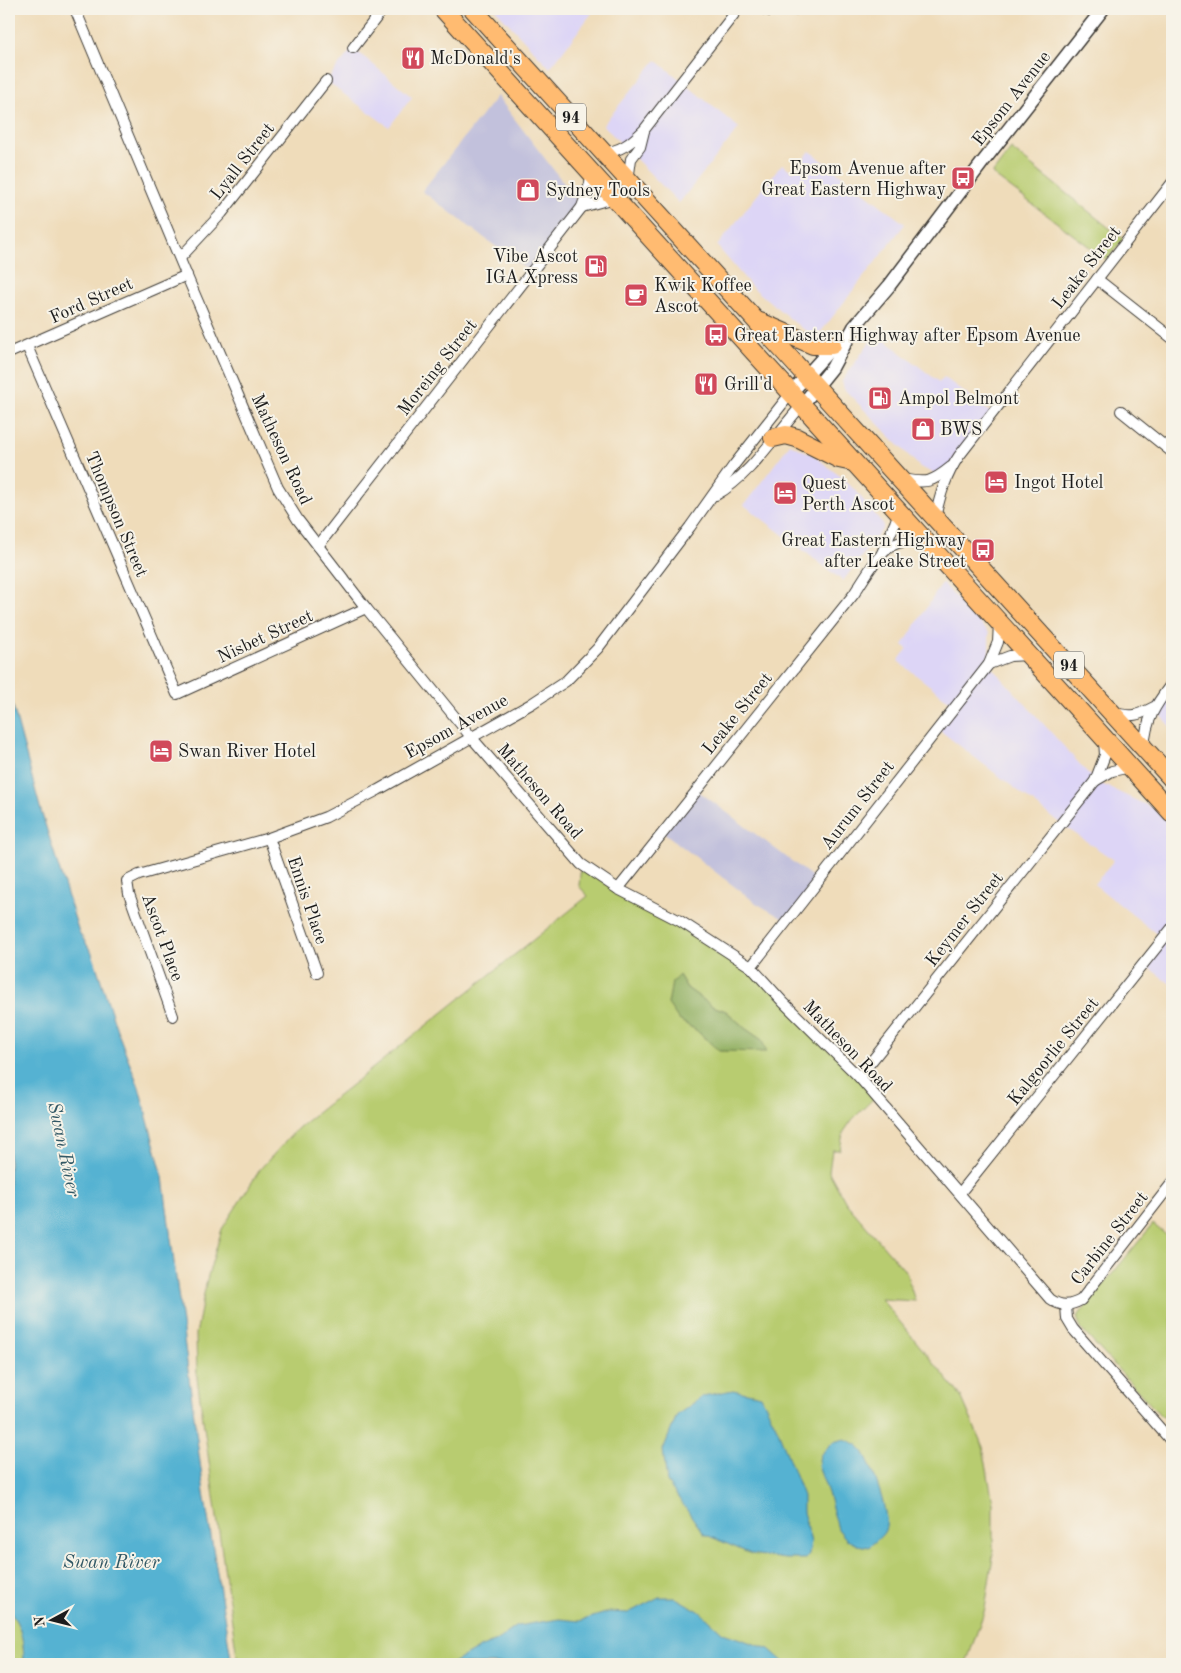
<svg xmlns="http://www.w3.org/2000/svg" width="1181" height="1673" font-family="'Old Standard TT',serif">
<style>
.built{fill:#ddd5f6}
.industrial{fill:#c2c1dc}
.green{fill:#b8cc6f;stroke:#6a7446;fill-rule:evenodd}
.forest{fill:#92b062;stroke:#57663f}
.water{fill:#54b2d2;stroke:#386777}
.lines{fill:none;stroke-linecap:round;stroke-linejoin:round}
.minor-casing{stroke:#3c3934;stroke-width:12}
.tertiary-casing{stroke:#3c3934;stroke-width:15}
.trunk-casing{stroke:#3c3934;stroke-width:20}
.minor{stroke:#fff;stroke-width:10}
.tertiary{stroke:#fff;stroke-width:12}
.trunk{stroke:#ffbb71;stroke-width:18}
.labels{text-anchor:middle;stroke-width:4;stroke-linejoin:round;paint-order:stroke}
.shield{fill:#f7f3e8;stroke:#5e5c59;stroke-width:1}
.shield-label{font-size:16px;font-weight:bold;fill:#1c1c1c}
.poi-label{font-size:18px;fill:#1c1c1c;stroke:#f7f3e8;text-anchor:start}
.street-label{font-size:18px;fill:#1c1c1c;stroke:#f7f3e8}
.water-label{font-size:19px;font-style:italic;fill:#325865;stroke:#f7f3e8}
</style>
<rect width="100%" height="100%" fill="#f7f3e8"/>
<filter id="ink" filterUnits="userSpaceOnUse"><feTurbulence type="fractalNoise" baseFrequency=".02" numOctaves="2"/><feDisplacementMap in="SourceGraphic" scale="10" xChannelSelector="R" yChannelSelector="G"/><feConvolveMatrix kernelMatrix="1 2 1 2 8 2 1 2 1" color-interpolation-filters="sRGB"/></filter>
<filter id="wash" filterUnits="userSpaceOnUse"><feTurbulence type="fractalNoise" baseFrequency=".0096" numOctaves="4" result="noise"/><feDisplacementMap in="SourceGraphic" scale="20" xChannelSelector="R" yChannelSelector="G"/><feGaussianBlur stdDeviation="1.12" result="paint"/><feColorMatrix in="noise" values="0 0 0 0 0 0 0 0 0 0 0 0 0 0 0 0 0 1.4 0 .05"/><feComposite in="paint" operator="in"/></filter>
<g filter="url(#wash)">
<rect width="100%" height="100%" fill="#efdcba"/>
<g class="built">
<polygon points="495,9 595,9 550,68"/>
<polygon points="353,48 412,97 389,127 326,81"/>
<polygon points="656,60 739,128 679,203 603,125"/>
<polygon points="810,151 905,224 820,333 812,334 800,327 751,286 717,246 782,164 793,172"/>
<polygon points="876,333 939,382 944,377 991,413 947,479 920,467 844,389 842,381"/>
<polygon points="790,444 813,455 841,477 855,490 883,524 883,528 843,581 744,505"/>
<polygon points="942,583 989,633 989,664 1095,781 1163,813 1172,824 1172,985 1144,964 1163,939 1094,884 1114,860 1061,824 938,729 956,706 898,661 907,649 903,645"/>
<polygon points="1172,683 1172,729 1154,707"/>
</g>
<g class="industrial">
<polygon points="497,96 582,207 531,273 422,191"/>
<polygon points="697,790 818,881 787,921 756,903 663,832"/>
</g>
<g class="green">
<polygon points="1011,149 1123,239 1107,260 992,174"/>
<path d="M581 864 751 967 876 1096 852 1120 843 1133 840 1150H832L829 1172 846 1203 906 1272 915 1301 881 1299 961 1396 983 1447 993 1503V1556L985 1609 966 1664H238L197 1378 196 1334 207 1279 222 1229 261 1168 298 1128 588 896 579 886ZM679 975 687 988 712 1006 726 1011 746 1029 762 1040 720 1051 696 1030 679 1020Z"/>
<polygon points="1153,1224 1172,1240 1172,1416 1169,1418 1161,1416 1081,1329 1077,1317"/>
<path d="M9 1611C22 1625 24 1645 24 1664H9Z"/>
</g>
<polygon class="forest" points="679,975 687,988 712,1006 726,1011 746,1029 762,1040 766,1052 719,1051 696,1030 679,1020 668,1004 672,982"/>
<g class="water">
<path d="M9 691 41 811 79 932 92 953 117 1030 139 1087 163 1177 204 1493 232 1664H24C24 1645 22 1625 9 1611Z"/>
<polygon points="733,1390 761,1396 778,1430 803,1496 803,1512 811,1542 809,1554 805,1559 785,1559 751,1554 704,1534 667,1482 663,1450 677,1415 703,1396"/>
<path d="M845 1439C849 1441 855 1443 859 1446 870 1457 889 1512 886 1527 885 1535 875 1541 869 1547L857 1545 847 1540 838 1529 828 1493 818 1466 820 1455 833 1442Z"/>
<polygon points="659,1597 674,1597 699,1611 723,1633 769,1649 786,1664 686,1664 682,1661 671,1664 451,1664 475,1650 498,1640 517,1626 559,1619 580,1621 609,1612 628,1613"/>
</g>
</g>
<g filter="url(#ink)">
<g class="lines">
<g class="minor-casing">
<g id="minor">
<path d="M75 9 189 281 278 488 298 520 366 608 472 738 581 864 618 889 680 921 751 967 783 1002 859 1077 1050 1299C1061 1307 1070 1306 1081 1300L1172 1183"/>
<polyline points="763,9 771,11 797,9"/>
<polyline points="353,48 383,9"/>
<path d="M603 153C621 151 631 143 644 130L738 9"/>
<polyline points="628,181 631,159 640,147 644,131"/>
<polyline points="582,207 607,200 616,200"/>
<polyline points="180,258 222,213 326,81"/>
<polyline points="1097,279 1172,338"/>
<polyline points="27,346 177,694 366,608"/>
<polyline points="9,353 187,275"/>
<polyline points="1121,411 1172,452"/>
<path d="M900 479C927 483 930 484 951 467"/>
<path d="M716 495C751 475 775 435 802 405"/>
<path d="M935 518C940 495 946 475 959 456L1172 183"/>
<polyline points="318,546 582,207 590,184 591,172"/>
<polyline points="882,553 895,523 899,512"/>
<polyline points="989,664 1010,656 1029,655"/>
<path d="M1114 713C1133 717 1137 716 1154 707"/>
<path d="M1144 748C1146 718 1155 706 1172 683"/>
<polyline points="1095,781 1112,771 1131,767"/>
<polyline points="269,838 317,973"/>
<path d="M618 889 854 594C864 579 880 548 898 543 907 540 917 542 926 542"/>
<polyline points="751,967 989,664 998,642 999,623"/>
<polyline points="173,1016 129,894 127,881 139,875 269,838 326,817 378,790 531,704 566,681 598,648 690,527 734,465 791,393"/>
<polyline points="859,1077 1095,781 1105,755 1104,740"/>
<polyline points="960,1193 1172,928"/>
<polyline points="1066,1305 1067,1319 1073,1329 1172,1442"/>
</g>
</g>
<g class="tertiary-casing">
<g id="tertiary">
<polyline points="791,393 837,342"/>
<polyline points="802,405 832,368 854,327 889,286 982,163 1103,9"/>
</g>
</g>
<g class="trunk-casing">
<g id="trunk">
<polyline points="443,9 1172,813"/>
<polyline points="473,9 1172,779"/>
<polyline points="760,322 813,345 832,345"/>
<polyline points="773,438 786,435 797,438 839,459 853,462"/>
</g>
</g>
<use href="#minor" class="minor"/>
<use href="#tertiary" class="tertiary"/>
<use href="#trunk" class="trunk"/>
</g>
</g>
<defs>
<g id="restaurant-square" transform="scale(1.25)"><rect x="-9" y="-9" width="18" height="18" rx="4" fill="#d1495b" stroke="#f7f3e8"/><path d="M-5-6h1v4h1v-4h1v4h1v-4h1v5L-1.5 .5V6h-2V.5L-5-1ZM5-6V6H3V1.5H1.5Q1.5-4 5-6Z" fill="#fff"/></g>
<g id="bus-square" transform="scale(1.25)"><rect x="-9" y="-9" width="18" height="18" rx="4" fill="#d1495b" stroke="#f7f3e8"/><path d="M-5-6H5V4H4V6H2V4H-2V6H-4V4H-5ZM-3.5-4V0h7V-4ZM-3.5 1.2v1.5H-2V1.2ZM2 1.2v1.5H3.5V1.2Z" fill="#fff"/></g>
<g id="shop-square" transform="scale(1.25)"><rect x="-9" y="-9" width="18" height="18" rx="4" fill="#d1495b" stroke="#f7f3e8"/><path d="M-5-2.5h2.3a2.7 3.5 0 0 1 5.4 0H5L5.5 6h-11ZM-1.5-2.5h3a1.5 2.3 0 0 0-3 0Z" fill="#fff"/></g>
<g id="fuel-square" transform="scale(1.25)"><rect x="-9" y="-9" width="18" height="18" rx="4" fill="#d1495b" stroke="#f7f3e8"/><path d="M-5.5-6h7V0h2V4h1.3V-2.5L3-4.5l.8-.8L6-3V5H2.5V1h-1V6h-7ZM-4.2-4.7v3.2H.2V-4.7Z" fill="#fff"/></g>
<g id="cafe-square" transform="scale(1.25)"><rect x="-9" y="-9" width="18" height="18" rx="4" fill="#d1495b" stroke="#f7f3e8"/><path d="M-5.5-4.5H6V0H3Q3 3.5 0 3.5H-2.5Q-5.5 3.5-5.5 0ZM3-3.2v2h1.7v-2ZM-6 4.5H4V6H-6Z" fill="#fff"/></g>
<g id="hotel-square" transform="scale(1.25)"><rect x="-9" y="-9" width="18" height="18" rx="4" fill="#d1495b" stroke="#f7f3e8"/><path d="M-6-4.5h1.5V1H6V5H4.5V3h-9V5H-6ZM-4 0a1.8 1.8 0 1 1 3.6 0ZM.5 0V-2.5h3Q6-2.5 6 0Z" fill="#fff"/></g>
</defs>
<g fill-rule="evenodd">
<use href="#restaurant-square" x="413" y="58"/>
<use href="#bus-square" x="963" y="178"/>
<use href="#shop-square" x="528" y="190"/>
<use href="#fuel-square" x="596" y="266"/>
<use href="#cafe-square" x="636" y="295"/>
<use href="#bus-square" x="716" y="335"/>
<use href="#restaurant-square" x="706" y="384"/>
<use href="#fuel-square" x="880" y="398"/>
<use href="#shop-square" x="923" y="429"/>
<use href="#hotel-square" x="996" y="482"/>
<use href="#hotel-square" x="785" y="493"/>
<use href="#bus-square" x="983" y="550"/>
<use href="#hotel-square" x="161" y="751"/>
</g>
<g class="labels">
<g class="shield">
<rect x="556" y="103.5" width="30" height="27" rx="4"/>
<rect x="1054" y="651.5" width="30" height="27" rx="4"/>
</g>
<g class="shield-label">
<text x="571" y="123">94</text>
<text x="1069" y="671">94</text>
</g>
<g class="poi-label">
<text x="430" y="64">McDonald's</text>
<text x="946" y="174" text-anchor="end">Epsom Avenue after<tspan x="946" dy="21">Great Eastern Highway</tspan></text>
<text x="546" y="196">Sydney Tools</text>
<text x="578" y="262" text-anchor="end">Vibe Ascot<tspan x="578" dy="21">IGA Xpress</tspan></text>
<text x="654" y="291">Kwik Koffee<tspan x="654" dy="21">Ascot</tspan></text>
<text x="734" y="341">Great Eastern Highway after Epsom Avenue</text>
<text x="724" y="390">Grill'd</text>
<text x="898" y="404">Ampol Belmont</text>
<text x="940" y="435">BWS</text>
<text x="1014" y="488">Ingot Hotel</text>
<text x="802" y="489">Quest<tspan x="802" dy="21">Perth Ascot</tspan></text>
<text x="966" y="546" text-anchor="end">Great Eastern Highway<tspan x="966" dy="21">after Leake Street</tspan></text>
<text x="178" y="757">Swan River Hotel</text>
</g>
<g class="street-label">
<text transform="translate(1011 98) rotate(-52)" y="6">Epsom Avenue</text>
<text transform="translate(242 161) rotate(-52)" y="6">Lyall Street</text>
<text transform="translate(1086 267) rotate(-52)" y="6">Leake Street</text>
<text transform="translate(91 300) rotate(-24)" y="6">Ford Street</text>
<text transform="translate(437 367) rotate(-52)" y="6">Moreing Street</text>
<text transform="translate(282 449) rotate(65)" y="6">Matheson Road</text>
<text transform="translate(117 514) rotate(67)" y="6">Thompson Street</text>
<text transform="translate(265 636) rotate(-25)" y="6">Nisbet Street</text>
<text transform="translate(737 713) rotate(-51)" y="6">Leake Street</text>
<text transform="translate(456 726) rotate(-29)" y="6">Epsom Avenue</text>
<text transform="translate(540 791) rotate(49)" y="6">Matheson Road</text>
<text transform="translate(857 805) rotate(-52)" y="6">Aurum Street</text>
<text transform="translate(308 900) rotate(71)" y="6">Ennis Place</text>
<text transform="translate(964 919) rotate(-52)" y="6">Keymer Street</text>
<text transform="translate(163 937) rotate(70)" y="6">Ascot Place</text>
<text transform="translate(848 1046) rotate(46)" y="6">Matheson Road</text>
<text transform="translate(1053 1051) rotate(-51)" y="6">Kalgoorlie Street</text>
<text transform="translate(1109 1238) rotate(-52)" y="6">Carbine Street</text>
</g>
<g class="water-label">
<text transform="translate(65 1149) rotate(78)" y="7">Swan River</text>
<text x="111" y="1568">Swan River</text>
</g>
</g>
<rect width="1181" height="1673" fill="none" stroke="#f7f3e8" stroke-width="30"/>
<g transform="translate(52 1620) rotate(263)" stroke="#f7f3e8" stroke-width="4" paint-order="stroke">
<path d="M0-4L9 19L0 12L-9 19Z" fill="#1c1c1c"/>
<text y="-8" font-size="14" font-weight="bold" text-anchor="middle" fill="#1c1c1c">N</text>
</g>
</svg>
